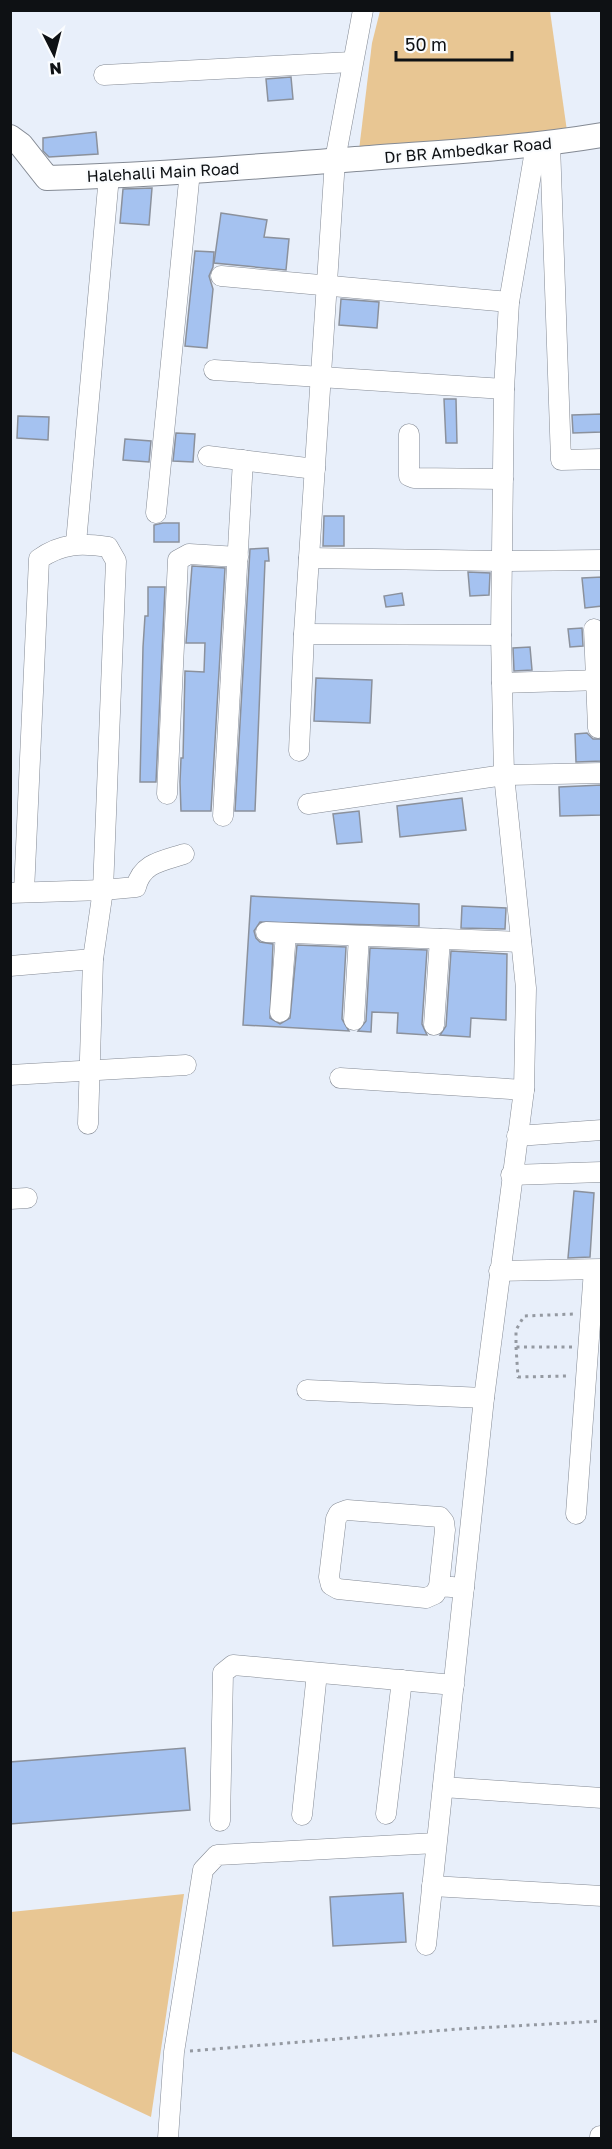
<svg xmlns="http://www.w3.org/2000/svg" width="612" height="2149" font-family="'Golos Text',sans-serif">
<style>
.green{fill:#e8c693}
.building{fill:#a5c2f0;stroke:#8b919c;stroke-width:1.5}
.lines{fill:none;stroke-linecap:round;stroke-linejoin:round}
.minor-casing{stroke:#848a94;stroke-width:21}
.major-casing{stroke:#848a94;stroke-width:26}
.path{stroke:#9499a1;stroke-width:3;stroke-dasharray:3 4.5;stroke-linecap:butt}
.minor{stroke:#fff;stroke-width:20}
.major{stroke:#fff;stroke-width:24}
.labels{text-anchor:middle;stroke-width:4.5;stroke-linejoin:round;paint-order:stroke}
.street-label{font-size:16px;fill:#0e1114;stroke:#fafcfe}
</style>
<rect width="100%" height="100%" fill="#e8effa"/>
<g class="green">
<polygon points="380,11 550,11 567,131 359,150 372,43"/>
<polygon points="184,1894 151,2117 11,2051 11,1912"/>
</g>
<g class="building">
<polygon points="291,77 293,99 268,101 266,79"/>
<polygon points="96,132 98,154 49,157 43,151 43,138"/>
<polygon points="152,188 149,225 120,223 123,189"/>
<polygon points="221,213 267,220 264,237 289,239 286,270 214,263"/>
<polygon points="195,251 214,252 213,267 209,276 213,289 207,348 185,346"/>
<polygon points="341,299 379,302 377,328 339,325"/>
<polygon points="444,399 456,399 457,443 446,443"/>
<polygon points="602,414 602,432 573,433 572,415"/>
<polygon points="18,416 49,417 48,440 17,438"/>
<polygon points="176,433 195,434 193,462 173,461"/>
<polygon points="125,439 151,441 149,462 123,460"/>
<polygon points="324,516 344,516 344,546 323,546"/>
<polygon points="163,523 179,523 179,542 154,542 154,525"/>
<polygon points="268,548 269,561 265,561 255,811 235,811 250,549"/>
<polygon points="192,566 225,568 211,811 181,811 180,782 181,758 183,758 185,671 204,672 205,643 186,643"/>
<polygon points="468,572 490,573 489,595 470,596"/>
<polygon points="602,577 602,606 585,608 582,578"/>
<polygon points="148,587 165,587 156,782 140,782 143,647 145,616 148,616"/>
<polygon points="402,593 404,605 386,607 384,596"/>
<polygon points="582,628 583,646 570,647 568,629"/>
<polygon points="530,647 532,670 514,671 513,648"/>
<polygon points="316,678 372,680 370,723 314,721"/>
<polygon points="587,733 593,739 602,739 602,761 576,762 575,734"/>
<polygon points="602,785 602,815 560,816 559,787"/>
<polygon points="462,798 466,830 400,837 397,806"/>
<polygon points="359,811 362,842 337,844 333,814"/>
<polygon points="251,896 419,904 419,926 260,922 254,931 256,938 260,942 273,944 270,1018 280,1024 290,1018 297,945 346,947 342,1019 349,1031 243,1025"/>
<polygon points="462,906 506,908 505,929 461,928"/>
<polygon points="370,948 427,950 422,1024 427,1035 397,1033 398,1013 372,1012 371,1032 358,1031 366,1021"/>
<polygon points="451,951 507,954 506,1020 471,1018 470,1037 440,1035 446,1026"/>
<polygon points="574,1191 594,1193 590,1257 568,1258"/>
<polygon points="185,1748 190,1810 10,1824 10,1762"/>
<polygon points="403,1893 406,1942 333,1946 330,1897"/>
</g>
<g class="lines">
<g class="minor-casing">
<g id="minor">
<polyline points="104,75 352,62"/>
<polyline points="550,144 561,460 602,459"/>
<polyline points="221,276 509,302"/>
<polyline points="214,370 504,389"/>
<polyline points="409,434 409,476 414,478 503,479"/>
<polyline points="208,456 315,469"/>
<polyline points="156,513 190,171"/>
<polyline points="76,543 109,176"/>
<polyline points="309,558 502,561 602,560"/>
<polyline points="594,629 598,728"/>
<polyline points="304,634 501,635"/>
<polyline points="502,683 602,680"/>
<polyline points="299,751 304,634 335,160 363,10"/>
<polyline points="167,794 178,560 189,554 238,557"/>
<polyline points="308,804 504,775 602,773"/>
<polyline points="223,816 243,460"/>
<path d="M24 892 39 559C62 543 81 543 108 547L116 561 103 890 136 887C142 863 162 861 184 854"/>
<polyline points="10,893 103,890 93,959 88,1124"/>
<polyline points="266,932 521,942"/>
<polyline points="10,966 93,959"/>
<polyline points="280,1012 286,933"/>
<polyline points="354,1020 359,936"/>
<polyline points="434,1025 440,939"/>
<polyline points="10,1075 186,1065"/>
<polyline points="340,1078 524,1090"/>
<polyline points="517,1136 602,1130"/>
<polyline points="511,1175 602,1172"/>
<polyline points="10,1199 27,1198"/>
<polyline points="499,1271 602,1269"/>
<polyline points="307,1390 484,1398"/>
<polyline points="576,1514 594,1270"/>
<polyline points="439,1586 445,1530 444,1522 440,1517 347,1510 339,1513 336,1519 329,1577 331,1585 338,1589 426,1598 435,1594 439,1586 464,1588"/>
<polyline points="443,1787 602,1798"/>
<polyline points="386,1814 402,1680"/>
<polyline points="302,1815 317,1673"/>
<polyline points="220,1821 223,1673 233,1665 454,1685"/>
<polyline points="432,1886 602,1896"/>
<polyline points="426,1945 484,1398 524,1090 526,988 504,775 501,635 504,389 509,302 536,145"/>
<polyline points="600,2136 600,2138"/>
<polyline points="168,2138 174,2052 203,1870 217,1855 436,1843"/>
</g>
</g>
<g class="major-casing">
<path id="major" d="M10 137 21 145 47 178C155 175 262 166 370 158 447 152 525 148 602 135"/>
</g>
<g class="path">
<polyline points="516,1347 518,1377 569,1376"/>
<polyline points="572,1347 516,1347 516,1330 524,1316 574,1314"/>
<polyline points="190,2051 459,2029 602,2021"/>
</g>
<use href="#minor" class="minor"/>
<use href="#major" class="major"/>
</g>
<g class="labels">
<g class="street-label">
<text transform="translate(468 150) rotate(-5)" y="6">Dr BR Ambedkar Road</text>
<text transform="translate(163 172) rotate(-3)" y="6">Halehalli Main Road</text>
</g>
</g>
<rect width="612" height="2149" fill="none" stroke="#0e1114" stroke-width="24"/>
<g transform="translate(54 54) rotate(174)" stroke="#fafcfe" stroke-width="4.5" paint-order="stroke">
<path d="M0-4.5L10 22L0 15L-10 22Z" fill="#0e1114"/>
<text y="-9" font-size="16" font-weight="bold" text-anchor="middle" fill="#0e1114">N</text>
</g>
<path d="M396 51v9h116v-9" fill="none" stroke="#0e1114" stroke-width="3"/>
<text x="405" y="51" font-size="18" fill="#0e1114" stroke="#fafcfe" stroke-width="4.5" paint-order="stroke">50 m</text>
</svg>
